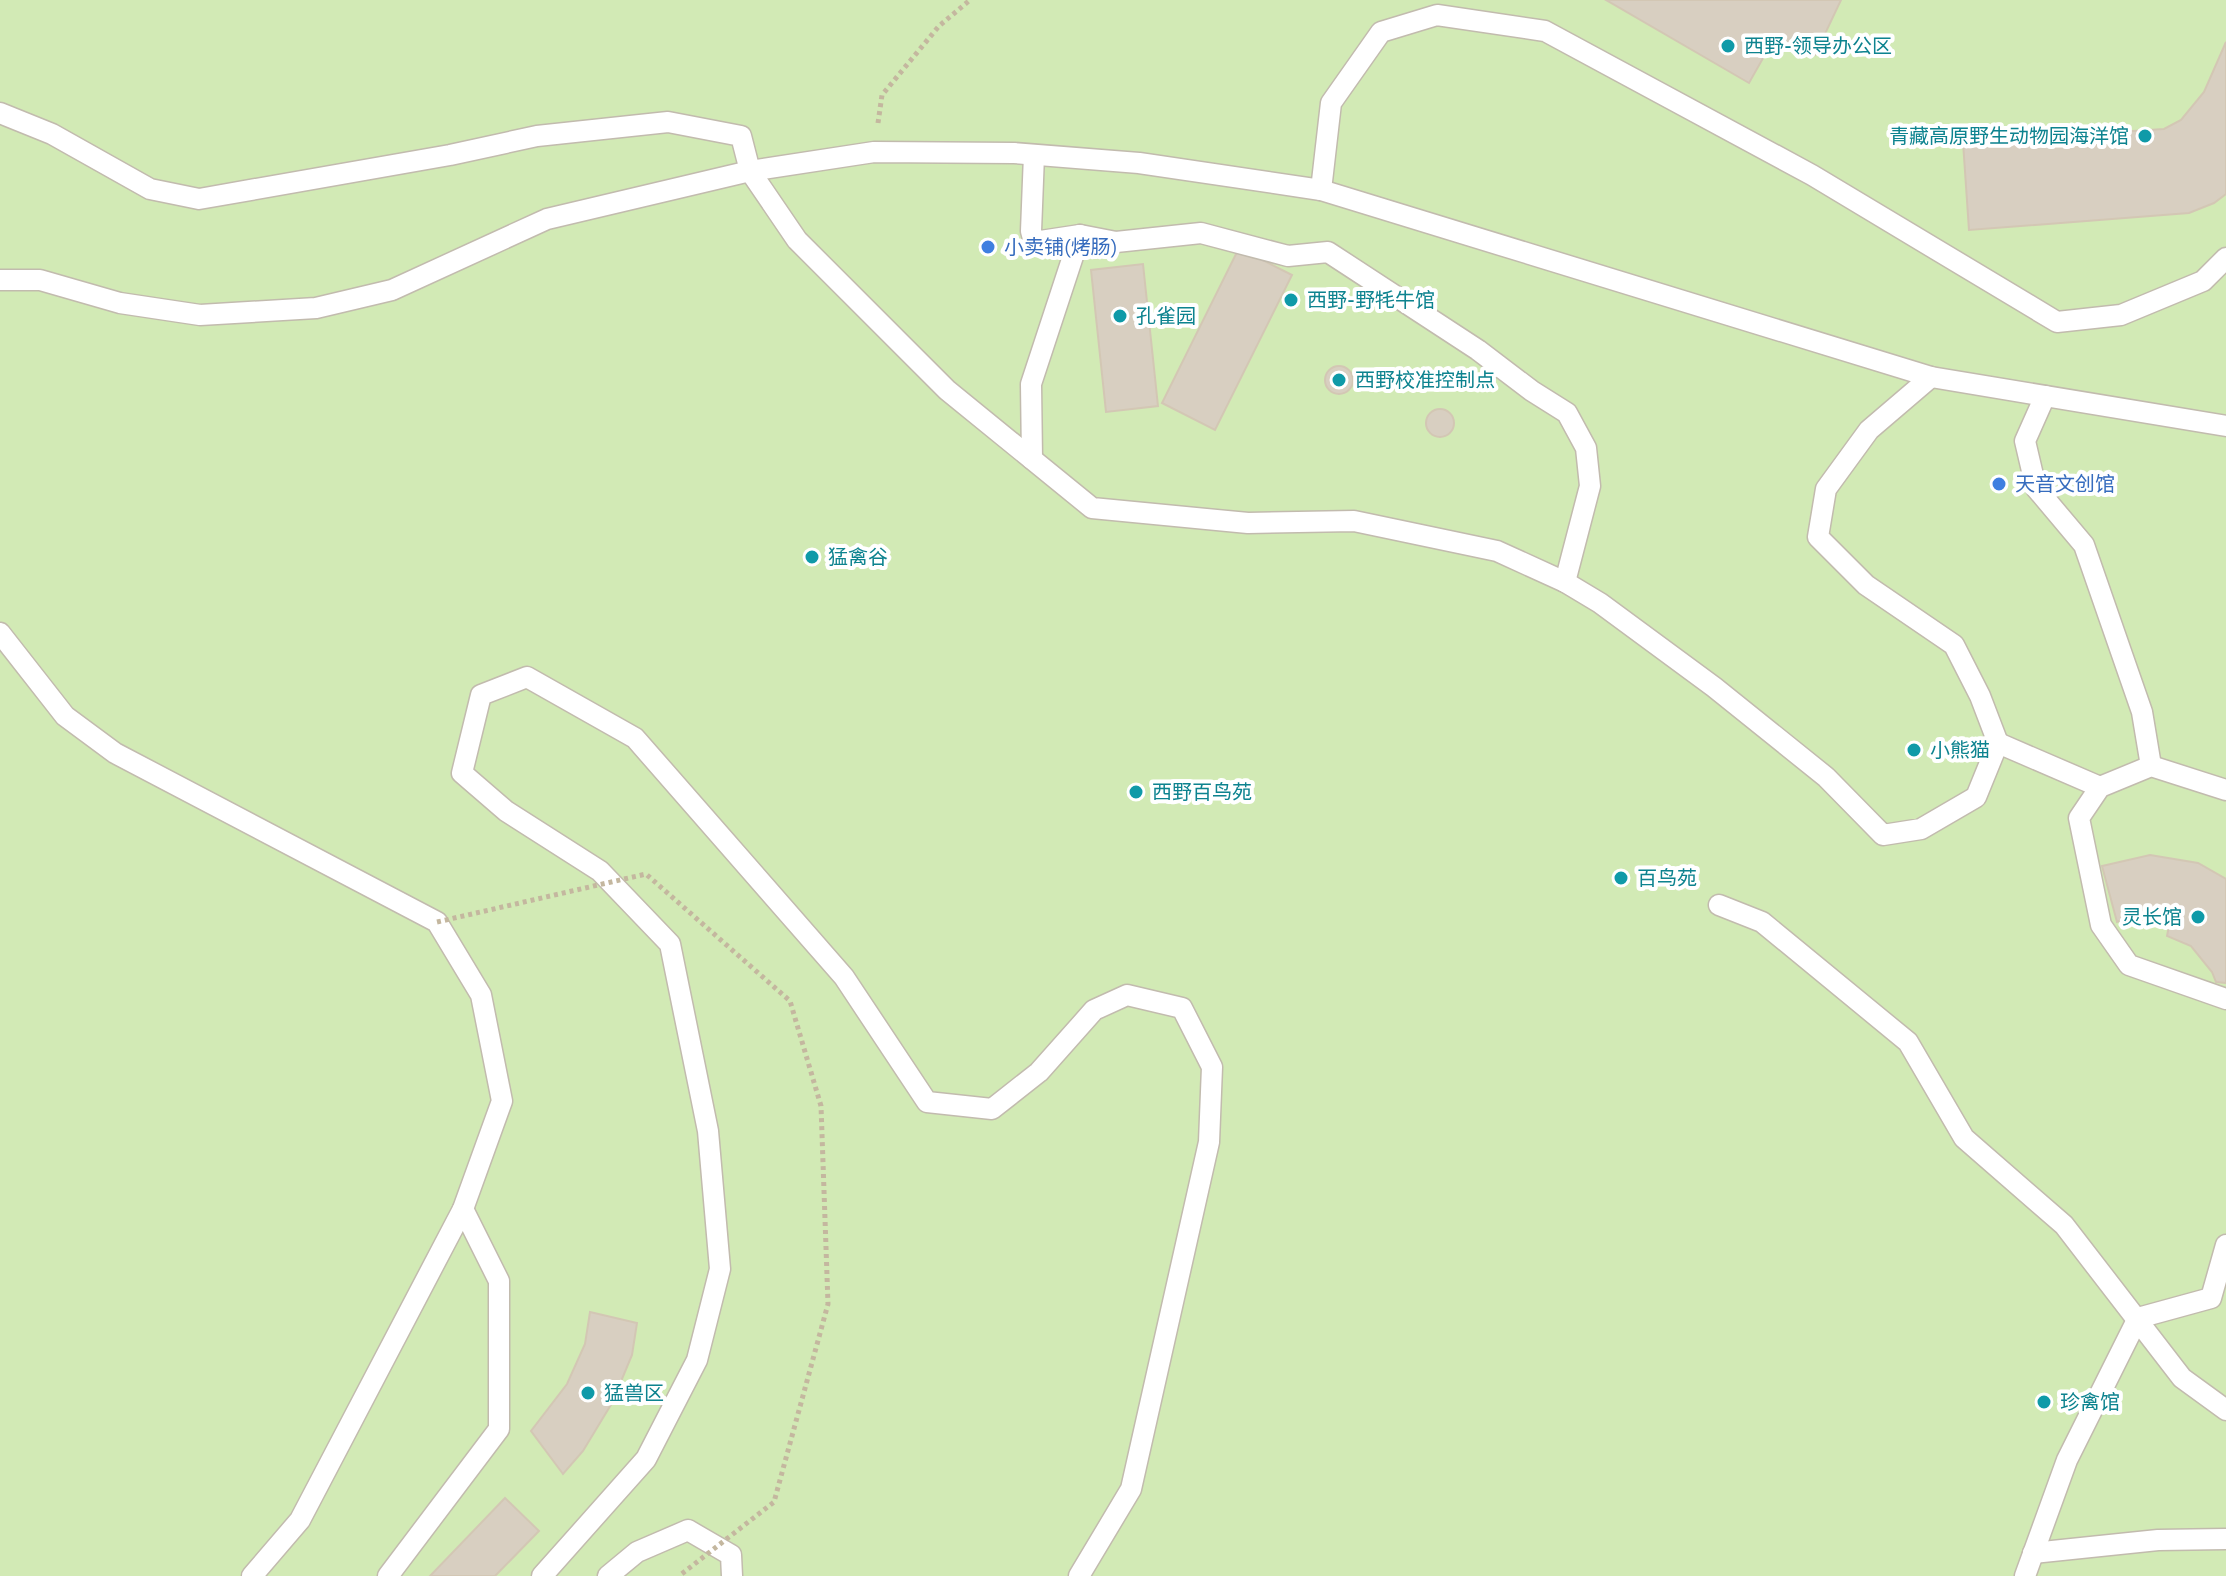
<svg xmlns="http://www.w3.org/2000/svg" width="2226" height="1576" font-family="'IBM Plex Sans','Noto Sans SC',sans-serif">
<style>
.green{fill:#d2eab5}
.building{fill:#d8cfc1;stroke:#d3c7b4;stroke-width:2}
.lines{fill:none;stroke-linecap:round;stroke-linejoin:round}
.lane-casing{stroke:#c2bbae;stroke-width:23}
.path{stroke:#c4b79f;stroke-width:5;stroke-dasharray:4 4;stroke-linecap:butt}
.lane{stroke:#fff;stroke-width:20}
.path-bridge{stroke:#c4b79f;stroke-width:5;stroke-dasharray:4 4;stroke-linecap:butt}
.culture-dot{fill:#0f9aa8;stroke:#fff;stroke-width:3}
.shop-dot{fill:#3f7fe0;stroke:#fff;stroke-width:3}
.labels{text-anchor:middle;stroke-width:8;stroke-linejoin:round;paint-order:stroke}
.culture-label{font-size:20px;fill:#0d838f;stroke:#fff;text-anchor:start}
.shop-label{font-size:20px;fill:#366cbe;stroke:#fff;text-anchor:start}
</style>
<rect width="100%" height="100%" fill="#f6f3ec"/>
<rect class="green" x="0" y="0" width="2226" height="1576"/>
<g class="building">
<polygon points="1606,0 1841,0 1815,55 1775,37 1749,83"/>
<polygon points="2226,42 2226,194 2214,203 2189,213 1969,230 1963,142 2164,129 2181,120 2204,92"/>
<polygon points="1239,248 1292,275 1215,430 1162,403"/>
<polygon points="1143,264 1158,406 1106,412 1091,270"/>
<circle cx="1339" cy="380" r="14"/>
<circle cx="1440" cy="423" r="14"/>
<polygon points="2150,855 2198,863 2226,879 2226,983 2216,982 2212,972 2191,946 2167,936 2172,912 2146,911 2117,922 2102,866"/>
<polygon points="590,1312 637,1323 632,1355 612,1403 583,1451 563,1474 531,1431 567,1384 585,1344"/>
<polygon points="505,1498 539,1531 495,1576 430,1576"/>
</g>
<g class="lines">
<g class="lane-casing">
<g id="lane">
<polyline points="0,113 52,134 150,189 199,199 450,155 537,136 668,122 741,136 750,171 797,240 947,390 1092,508 1248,523 1354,521 1497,551 1565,582 1600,603 1714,687 1826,777 1883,835 1921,829 1976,797 1998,743 1980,696 1954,645 1866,585 1818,537 1826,489 1869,430 1931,377"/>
<polyline points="1034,155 1031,231 1034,242 1080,235 1116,242 1201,233 1288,256 1328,252 1478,350 1532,391 1567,413 1586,448 1590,486 1565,582"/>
<polyline points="1321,190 1331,103 1381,32 1437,15 1545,31 1812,175 2057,322 2121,315 2203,281 2226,258"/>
<polyline points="0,280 40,280 120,303 200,315 316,308 392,290 547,219 750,171 874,152 1014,153 1139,163 1321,190 1931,377 2226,426"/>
<polyline points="2045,396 2025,441 2036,488 2084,545 2142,712 2151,766"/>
<polyline points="1032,459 1031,384 1080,235"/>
<polyline points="0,633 65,716 115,753 437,922 481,995 502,1101 463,1209 300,1520 252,1576"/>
<polyline points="1998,743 2100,787"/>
<polyline points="2226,790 2151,766 2100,787 2079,818 2101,925 2129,965 2226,999"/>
<polyline points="1719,905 1762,922 1908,1042 1964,1138 2064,1225 2182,1378 2226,1410"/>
<polyline points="2033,1553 2158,1540 2226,1539"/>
<polyline points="388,1576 499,1429 499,1281 463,1209"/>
<polyline points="542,1576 646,1459 697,1360 720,1269 708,1131 670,944 600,871 506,811 462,773 481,695 527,677 635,738 844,977 927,1102 992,1109 1039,1072 1094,1010 1127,995 1182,1008 1212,1067 1209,1142 1131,1489 1079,1576"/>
<polyline points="608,1576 637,1552 688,1530 731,1555 732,1576"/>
<polyline points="2025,1576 2067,1460 2138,1318 2211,1298 2226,1245"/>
</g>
</g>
<polyline class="path" points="878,123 882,95 939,26 970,0"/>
<use href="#lane" class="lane"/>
<polyline class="path-bridge" points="437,922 646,874 790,1001 821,1106 828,1304 774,1502 679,1576"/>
</g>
<g class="culture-dot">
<circle cx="1728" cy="46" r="8"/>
<circle cx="2145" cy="136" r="8"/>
<circle cx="1291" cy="300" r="8"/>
<circle cx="1120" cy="316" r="8"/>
<circle cx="1339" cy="380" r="8"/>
<circle cx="812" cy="557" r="8"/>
<circle cx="1914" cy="750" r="8"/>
<circle cx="1136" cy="792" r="8"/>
<circle cx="1621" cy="878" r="8"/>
<circle cx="2198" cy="917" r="8"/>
<circle cx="588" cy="1393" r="8"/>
<circle cx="2044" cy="1402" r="8"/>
</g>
<g class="shop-dot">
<circle cx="988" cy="247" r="8"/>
<circle cx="1999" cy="484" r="8"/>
</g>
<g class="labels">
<g class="culture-label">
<text x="1744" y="53">西野-领导办公区</text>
<text x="2129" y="143" text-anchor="end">青藏高原野生动物园海洋馆</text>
<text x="1307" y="307">西野-野牦牛馆</text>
<text x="1136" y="323">孔雀园</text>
<text x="1355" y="387">西野校准控制点</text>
<text x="828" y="564">猛禽谷</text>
<text x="1930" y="757">小熊猫</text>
<text x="1152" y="799">西野百鸟苑</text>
<text x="1637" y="885">百鸟苑</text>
<text x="2182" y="924" text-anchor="end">灵长馆</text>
<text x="604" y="1400">猛兽区</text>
<text x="2060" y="1409">珍禽馆</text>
</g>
<g class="shop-label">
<text x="1004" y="254">小卖铺(烤肠)</text>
<text x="2015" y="491">天音文创馆</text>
</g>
</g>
</svg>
